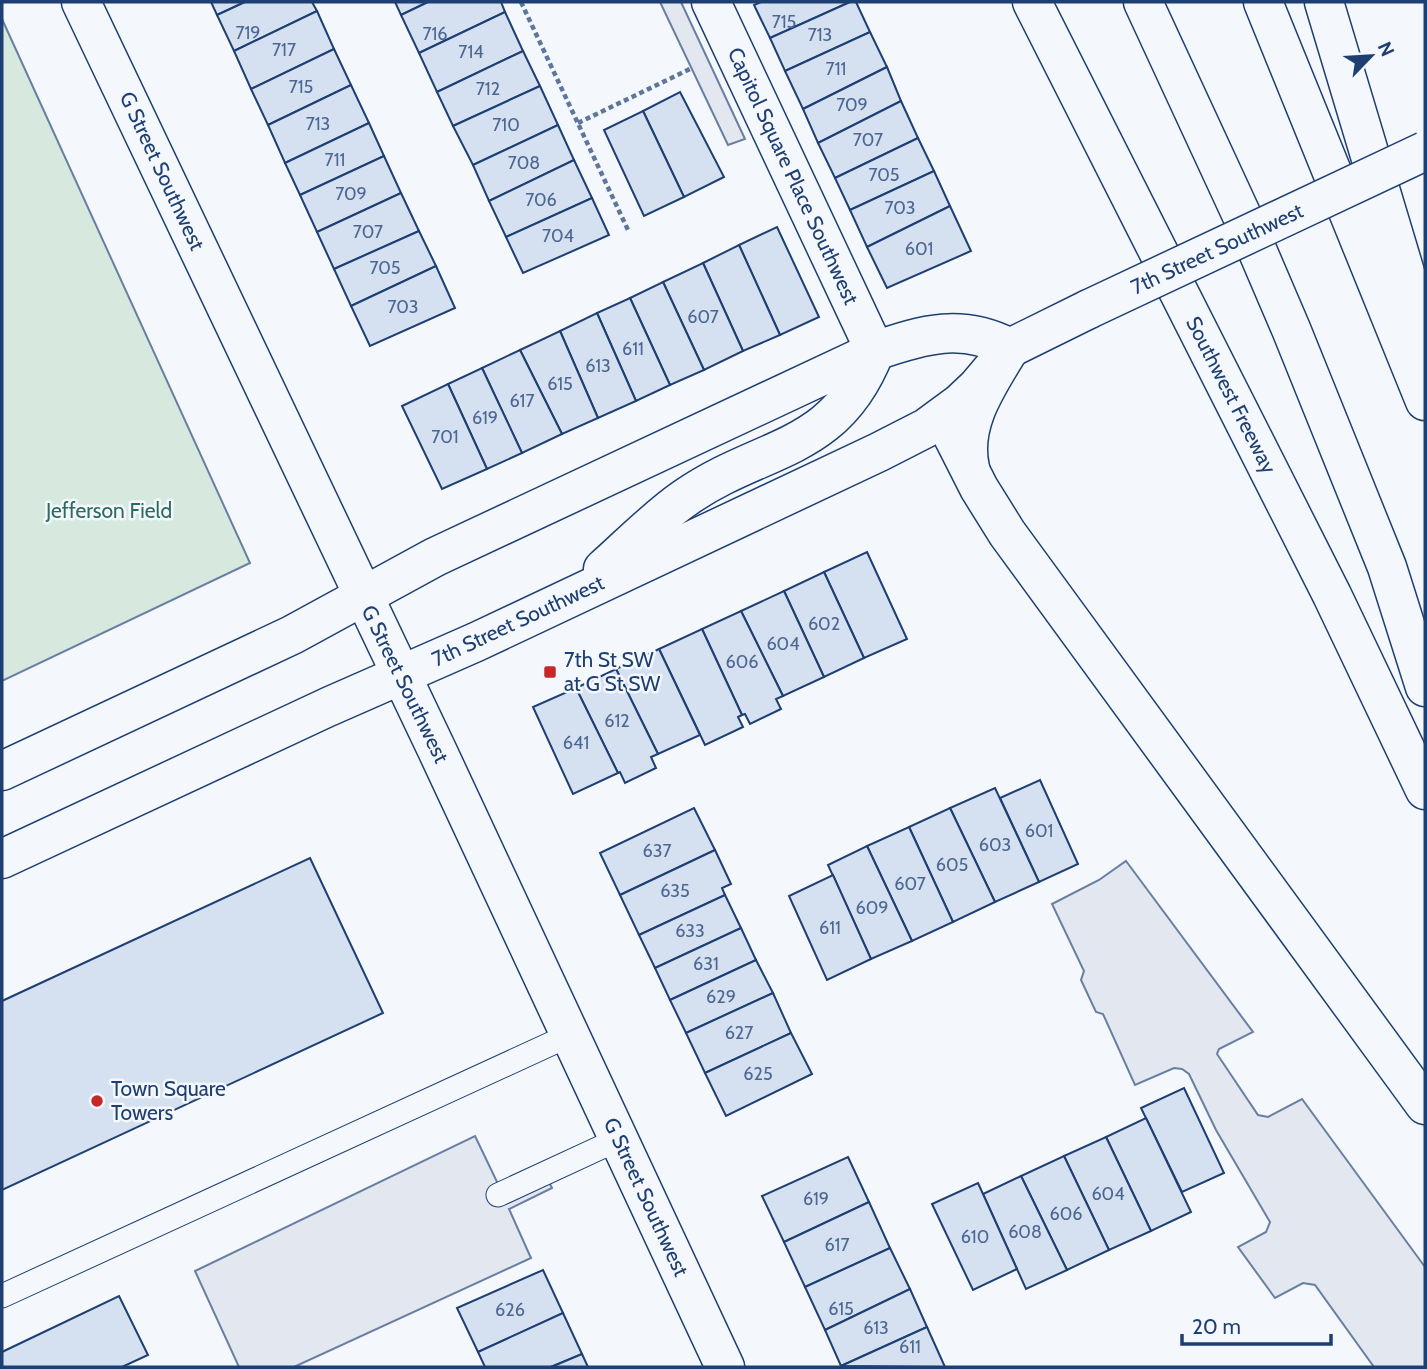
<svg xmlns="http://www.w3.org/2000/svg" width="1427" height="1369" font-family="Cabin,sans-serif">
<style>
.green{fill:#d7e8df;stroke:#687fa3;stroke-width:2}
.parking{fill:#e3e8f0;stroke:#687fa3;stroke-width:2}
.building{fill:#d5e0f0;stroke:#1d3f73;stroke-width:2}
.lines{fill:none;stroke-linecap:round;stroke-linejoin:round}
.lane-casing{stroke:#1d3f73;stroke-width:25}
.street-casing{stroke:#1d3f73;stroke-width:41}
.secondary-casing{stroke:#1d3f73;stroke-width:41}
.primary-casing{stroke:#1d3f73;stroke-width:41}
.highway-casing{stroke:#1d3f73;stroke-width:41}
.path{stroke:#5e769c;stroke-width:4.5;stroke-dasharray:5 3.5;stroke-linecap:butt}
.lane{stroke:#f4f7fb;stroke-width:23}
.street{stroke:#f4f7fb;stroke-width:38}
.secondary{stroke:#f4f7fb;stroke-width:38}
.primary{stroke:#f4f7fb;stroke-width:38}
.highway{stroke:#f4f7fb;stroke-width:38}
.primary-bridge-casing{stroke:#1d3f73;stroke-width:41;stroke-linecap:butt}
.primary-bridge{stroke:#f4f7fb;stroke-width:38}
.poi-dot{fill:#c62828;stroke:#f4f7fb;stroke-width:2.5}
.labels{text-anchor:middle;stroke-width:5;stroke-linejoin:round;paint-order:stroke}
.number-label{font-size:18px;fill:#4b6792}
.street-label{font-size:21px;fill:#1d3f73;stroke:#f4f7fb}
.park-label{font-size:21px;fill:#2c6c60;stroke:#f4f7fb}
.poi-label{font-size:21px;fill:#1d3f73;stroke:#f4f7fb;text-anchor:start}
</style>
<rect width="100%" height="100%" fill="#f4f7fb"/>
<polygon class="green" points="2,19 250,563 2,681"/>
<g class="parking">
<polygon points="660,2 681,2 745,139 728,145"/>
<polygon points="1126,861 1253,1032 1219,1049 1217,1054 1258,1115 1268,1117 1302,1099 1425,1267 1425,1367 1374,1367 1315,1285 1303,1283 1275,1298 1238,1247 1266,1232 1270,1222 1216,1130 1189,1074 1182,1069 1174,1068 1135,1085 1103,1014 1096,1012 1081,980 1084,971 1052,904 1099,880"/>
<polygon points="475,1136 498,1184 541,1166 552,1188 509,1209 531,1258 294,1367 239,1367 195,1271"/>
</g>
<g class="building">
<polygon points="211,2 245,2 217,15"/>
<polygon points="245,2 312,2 317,11 234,51 217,15"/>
<polygon points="395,2 428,2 401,15"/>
<polygon points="428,2 501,2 505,12 419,53 401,15"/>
<polygon points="761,2 850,2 770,38 754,5"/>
<polygon points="850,2 856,2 870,32 785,71 770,38"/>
<polygon points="317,11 334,49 251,89 234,51"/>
<polygon points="505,12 523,51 437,92 419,53"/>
<polygon points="870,32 887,67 803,109 785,71"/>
<polygon points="334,49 351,85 268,125 251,89"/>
<polygon points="523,51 540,86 453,126 437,92"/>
<polygon points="887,67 901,101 818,143 803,109"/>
<polygon points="351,85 369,123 285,163 268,125"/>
<polygon points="540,86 558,125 473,165 453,126"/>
<polygon points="680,92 724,177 684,197 643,111"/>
<polygon points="901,101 918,138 835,178 818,143"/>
<polygon points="643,111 684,197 644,216 604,130"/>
<polygon points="369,123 384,156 300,195 285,163"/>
<polygon points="558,125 574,160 489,201 473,165"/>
<polygon points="918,138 934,171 850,210 835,178"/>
<polygon points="384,156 401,193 317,232 300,195"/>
<polygon points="574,160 592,198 506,237 489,201"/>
<polygon points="934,171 950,206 867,247 850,210"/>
<polygon points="401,193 419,231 334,269 317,232"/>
<polygon points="592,198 609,235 523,273 506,237"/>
<polygon points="950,206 971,251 887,288 867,247"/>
<polygon points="777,227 819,317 780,335 739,245"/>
<polygon points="419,231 436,266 351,306 334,269"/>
<polygon points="739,245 780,335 743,351 703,263"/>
<polygon points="703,263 743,351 704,370 663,282"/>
<polygon points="436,266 455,308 370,346 351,306"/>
<polygon points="663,282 704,370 670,385 630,298"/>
<polygon points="630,298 670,385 636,401 597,313"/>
<polygon points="597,313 636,401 598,418 560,331"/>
<polygon points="560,331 598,418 562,434 520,350"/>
<polygon points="520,350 562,434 522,453 482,368"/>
<polygon points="482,368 522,453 487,469 448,384"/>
<polygon points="448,384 487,469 442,489 402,406"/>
<polygon points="867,552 907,639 864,658 824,572"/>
<polygon points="824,572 864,658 824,677 784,591"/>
<polygon points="784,591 824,677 783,696 741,611"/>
<polygon points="741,611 783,696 776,699 781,709 750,724 745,714 742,715 702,629"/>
<polygon points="702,629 742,715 738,717 743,727 705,745 659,649"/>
<polygon points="659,649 700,735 658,754 616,669"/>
<polygon points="616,669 658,754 651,757 656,768 625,783 620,772 618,773 576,688"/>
<polygon points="576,688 618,773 573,794 533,707"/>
<polygon points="1040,780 1078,864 1039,882 1000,798"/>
<polygon points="995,788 1039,882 995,902 950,808"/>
<polygon points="694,808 715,850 620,895 600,853"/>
<polygon points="950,808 995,902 953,922 909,827"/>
<polygon points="909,827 953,922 912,941 867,846"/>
<polygon points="867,846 912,941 871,959 828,865"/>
<polygon points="715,850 731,884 722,888 725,895 639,935 620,895"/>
<polygon points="310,858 383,1013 2,1190 2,1001"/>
<polygon points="833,875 871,959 827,980 789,896"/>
<polygon points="725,895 741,928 655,968 639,935"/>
<polygon points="741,928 756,960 670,1000 655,968"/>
<polygon points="756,960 773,993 686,1033 670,1000"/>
<polygon points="773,993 791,1033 705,1073 686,1033"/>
<polygon points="791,1033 812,1074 726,1116 705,1073"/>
<polygon points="1184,1088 1224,1173 1182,1192 1141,1108"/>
<polygon points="1146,1118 1191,1212 1151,1231 1106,1137"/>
<polygon points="1106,1137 1151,1231 1109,1250 1064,1156"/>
<polygon points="1064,1156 1109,1250 1067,1270 1021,1176"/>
<polygon points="848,1157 869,1202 784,1242 762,1196"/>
<polygon points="1021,1176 1067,1270 1026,1289 983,1194"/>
<polygon points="978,1183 1017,1269 973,1290 932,1204"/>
<polygon points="869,1202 890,1248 805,1287 784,1242"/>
<polygon points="890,1248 910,1289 825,1330 805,1287"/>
<polygon points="543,1270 563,1313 478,1352 457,1308"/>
<polygon points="910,1289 927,1327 841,1366 825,1330"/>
<polygon points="119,1296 148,1355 122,1367 2,1367 2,1352"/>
<polygon points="563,1313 582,1354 551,1367 485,1367 478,1352"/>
<polygon points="927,1327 945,1367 841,1366"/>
<polygon points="582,1354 588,1367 551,1367"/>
</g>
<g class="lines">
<g class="lane-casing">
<g id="lane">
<polyline points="498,1195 619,1139"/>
<polyline points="2,1296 570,1035"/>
</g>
</g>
<g class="street-casing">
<polyline id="street" points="711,2 875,351"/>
</g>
<g class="secondary-casing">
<polyline id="secondary" points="81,2 437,750 725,1367"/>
</g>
<g class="primary-casing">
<g id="primary">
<path d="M603 569C630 545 656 518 685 498 762 444 835 454 875 351"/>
<path d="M2 771 292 635 435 557 875 351C924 334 962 323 1010 348"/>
<polyline points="2,859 328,707 476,642 879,452 926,428 960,403 977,387 1010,348 1089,309"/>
</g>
</g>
<g class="highway-casing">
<g id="highway">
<polyline points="1032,2 1332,595 1425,790"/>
<polyline points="1143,2 1249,231 1291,329 1387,567 1425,687"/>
<polyline points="1263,2 1425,401"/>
<polyline points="1324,2 1425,339"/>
<polyline points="943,417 979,488 1007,533 1425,1105"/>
<path d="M970 468C960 423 988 385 1010 348"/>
</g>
</g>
<g class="path">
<polyline points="521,2 628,230"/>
<polyline points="578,123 690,69"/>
</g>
<use href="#lane" class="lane"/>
<use href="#street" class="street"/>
<use href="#secondary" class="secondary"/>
<use href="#primary" class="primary"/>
<use href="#highway" class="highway"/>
<g class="primary-bridge-casing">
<polyline id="primary-bridge" points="1089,309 1425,151"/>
</g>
<use href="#primary-bridge" class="primary-bridge"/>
</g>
<g class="poi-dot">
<rect x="543" y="665" width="14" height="14" rx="3.5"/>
<circle cx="97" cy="1101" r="7"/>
</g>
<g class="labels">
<g class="number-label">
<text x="784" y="28">715</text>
<text x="248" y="39">719</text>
<text x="435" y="40">716</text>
<text x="820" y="41">713</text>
<text x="284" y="56">717</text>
<text x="471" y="58">714</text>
<text x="836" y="75">711</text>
<text x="301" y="93">715</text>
<text x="488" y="95">712</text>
<text x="852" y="111">709</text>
<text x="318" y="130">713</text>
<text x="506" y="131">710</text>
<text x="868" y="146">707</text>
<text x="335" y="166">711</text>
<text x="524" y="169">708</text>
<text x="884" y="181">705</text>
<text x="351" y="200">709</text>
<text x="541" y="206">706</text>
<text x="900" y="214">703</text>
<text x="368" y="238">707</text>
<text x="558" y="242">704</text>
<text x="919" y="255">601</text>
<text x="385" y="274">705</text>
<text x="403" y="313">703</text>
<text x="703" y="323">607</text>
<text x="633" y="355">611</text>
<text x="598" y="372">613</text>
<text x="560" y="390">615</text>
<text x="522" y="407">617</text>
<text x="485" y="424">619</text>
<text x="445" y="443">701</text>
<text x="824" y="630">602</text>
<text x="783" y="650">604</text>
<text x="742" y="668">606</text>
<text x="617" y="727">612</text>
<text x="576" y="749">641</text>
<text x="1039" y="837">601</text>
<text x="995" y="851">603</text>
<text x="657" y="857">637</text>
<text x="952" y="871">605</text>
<text x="910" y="890">607</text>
<text x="675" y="897">635</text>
<text x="872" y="914">609</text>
<text x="830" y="934">611</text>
<text x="690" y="937">633</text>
<text x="706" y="970">631</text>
<text x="721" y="1003">629</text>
<text x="739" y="1039">627</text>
<text x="758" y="1080">625</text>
<text x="1108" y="1200">604</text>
<text x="816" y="1205">619</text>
<text x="1066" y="1220">606</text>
<text x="1025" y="1238">608</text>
<text x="975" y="1243">610</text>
<text x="837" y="1251">617</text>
<text x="841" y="1315">615</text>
<text x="510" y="1316">626</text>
<text x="876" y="1334">613</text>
<text x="910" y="1353">611</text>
</g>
<g class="street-label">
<text transform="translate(162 171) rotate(65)" y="7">G Street Southwest</text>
<text transform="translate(793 176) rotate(65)" y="7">Capitol Square Place Southwest</text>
<text transform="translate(1217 249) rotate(-25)" y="7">7th Street Southwest</text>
<text transform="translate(1231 395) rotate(63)" y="7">Southwest Freeway</text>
<text transform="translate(518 621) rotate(-25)" y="7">7th Street Southwest</text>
<text transform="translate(405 684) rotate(64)" y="7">G Street Southwest</text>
<text transform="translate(646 1197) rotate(65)" y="7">G Street Southwest</text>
</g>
<g class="park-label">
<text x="109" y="518">Jefferson Field</text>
</g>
<g class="poi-label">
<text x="564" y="667">7th St SW<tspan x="564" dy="24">at G St SW</tspan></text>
<text x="111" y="1096">Town Square<tspan x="111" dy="24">Towers</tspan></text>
</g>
</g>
<rect width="1427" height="1369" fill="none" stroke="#1d3f73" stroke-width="7"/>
<g transform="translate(1371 56) rotate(65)" stroke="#f4f7fb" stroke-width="5" paint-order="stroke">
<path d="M0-5L12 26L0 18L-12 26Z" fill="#1d3f73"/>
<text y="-10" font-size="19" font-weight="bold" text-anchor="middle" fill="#1d3f73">N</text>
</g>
<path d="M1182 1334v10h149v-10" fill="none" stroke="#1d3f73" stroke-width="3.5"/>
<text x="1192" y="1334" font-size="21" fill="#1d3f73" stroke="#f4f7fb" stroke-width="5" paint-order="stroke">20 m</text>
</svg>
